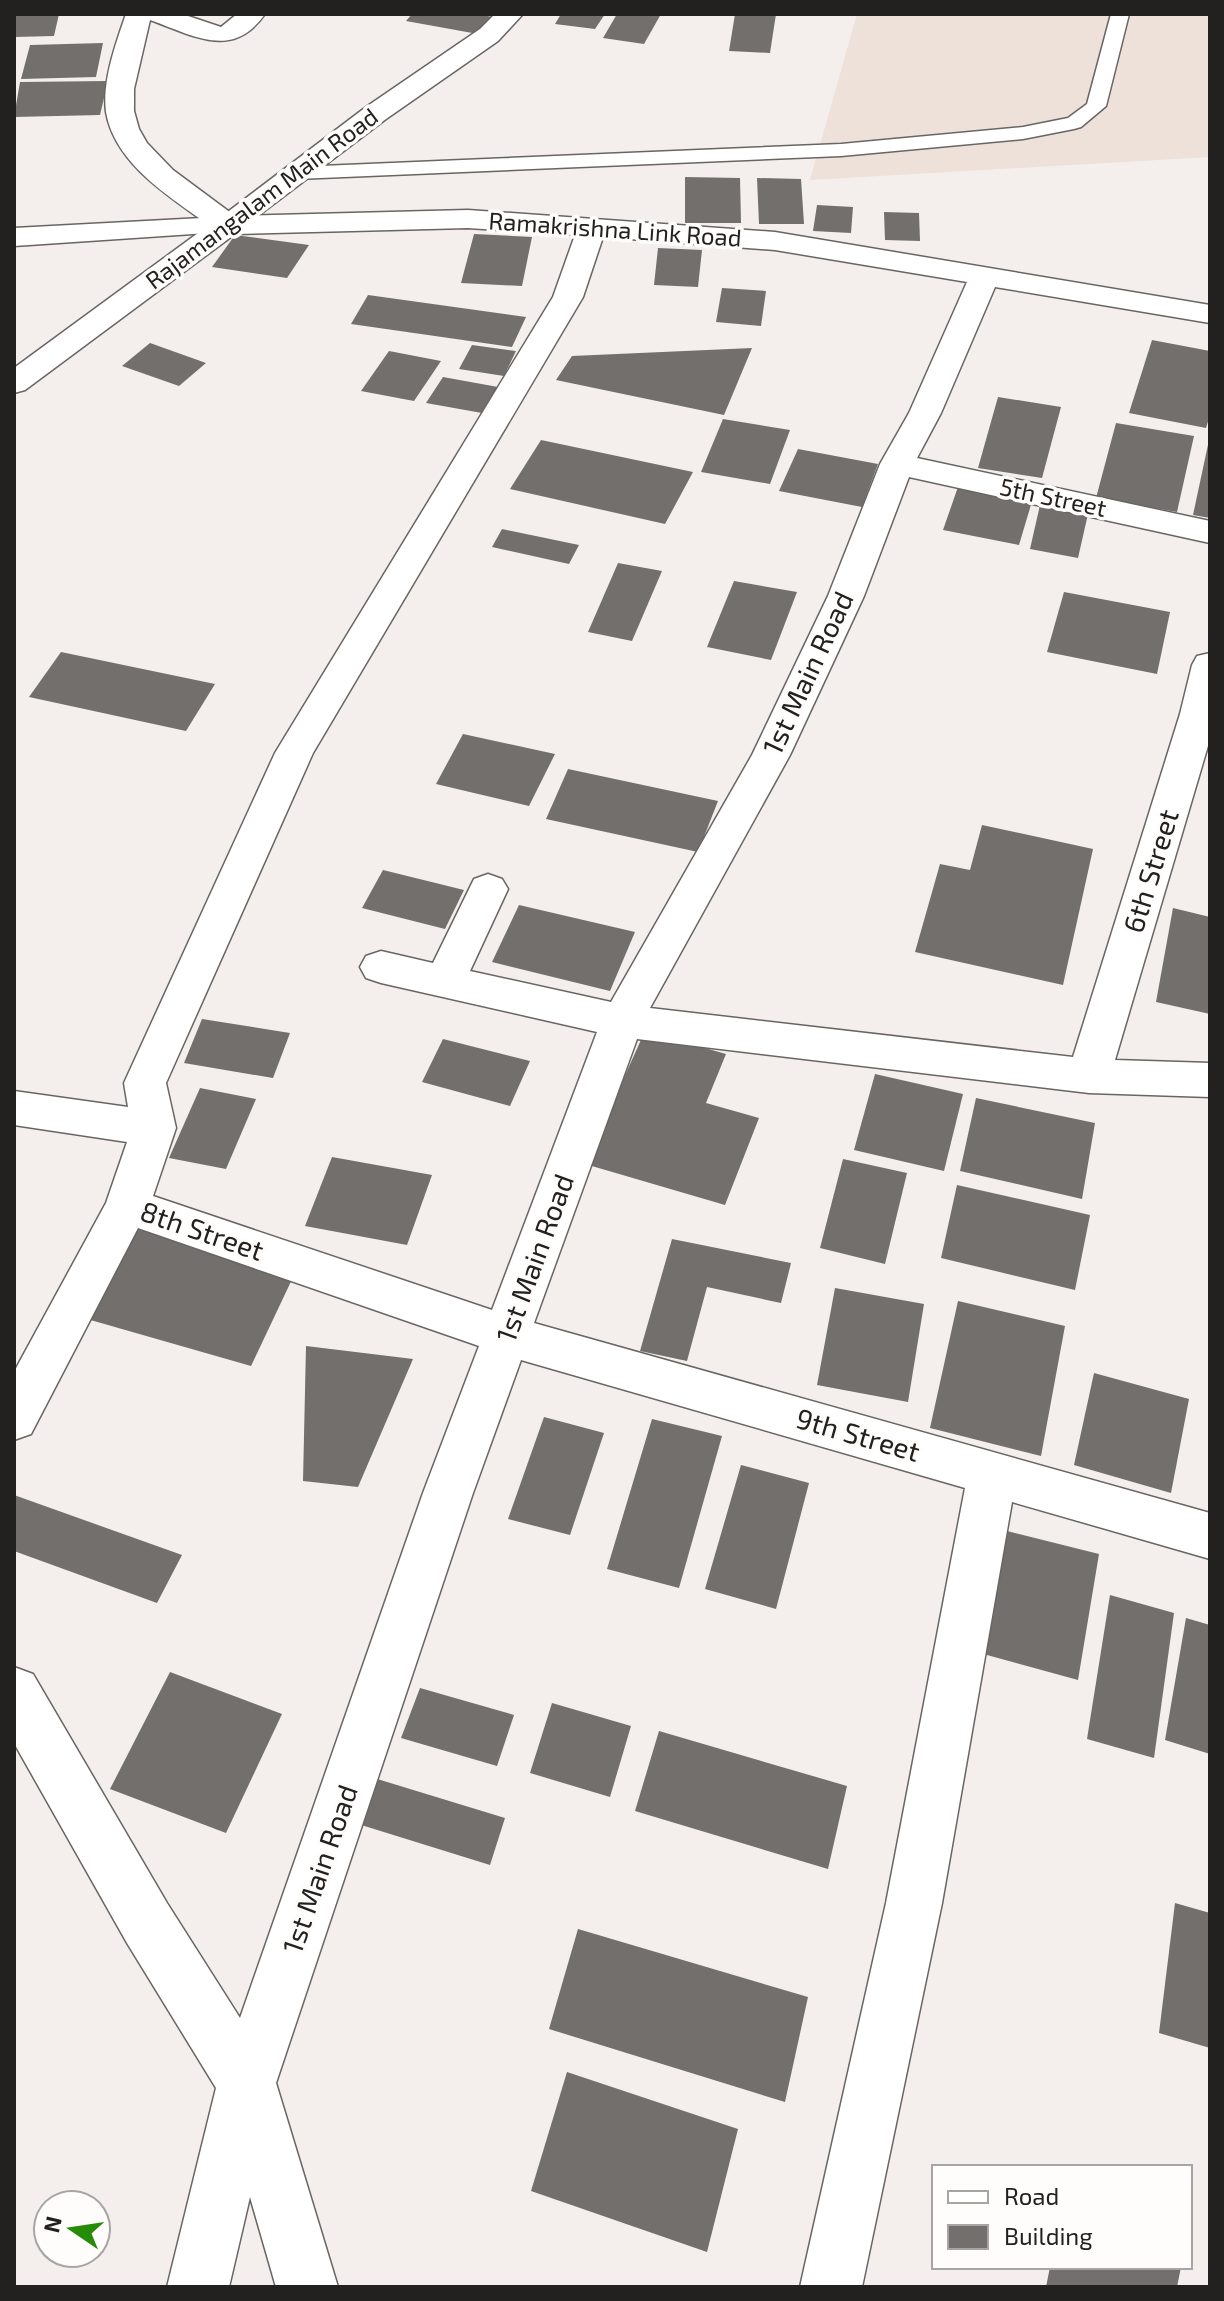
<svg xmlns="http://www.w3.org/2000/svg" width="1224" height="2301" font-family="'Exo 2',sans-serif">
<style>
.built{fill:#ede1da}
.building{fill:#726f6c}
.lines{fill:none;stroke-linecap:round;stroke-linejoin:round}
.lane-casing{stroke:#696563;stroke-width:3}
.street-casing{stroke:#696563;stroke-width:3}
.secondary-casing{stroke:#696563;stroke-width:3}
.lane{fill:#fff;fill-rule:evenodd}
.street{fill:#fff;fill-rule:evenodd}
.secondary{fill:#fff;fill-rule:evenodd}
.labels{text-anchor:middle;stroke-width:7;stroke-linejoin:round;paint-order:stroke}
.far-street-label{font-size:24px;fill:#222120;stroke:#fffdfc}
.street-label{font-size:28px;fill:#222120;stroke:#fffdfc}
</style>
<rect width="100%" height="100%" fill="#f4efed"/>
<polygon class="built" points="857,14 1210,14 1210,157 810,180"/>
<g class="building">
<polygon points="14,14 59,14 54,36 14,37"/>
<polygon points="412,14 477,14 493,17 478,34 406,21"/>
<polygon points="561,14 605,14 595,29 555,24"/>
<polygon points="617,14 661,14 644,44 603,38"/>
<polygon points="735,14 776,14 770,53 729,51"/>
<polygon points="103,43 96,77 21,79 30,45"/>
<polygon points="108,81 100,115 14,117 20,82"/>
<polygon points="685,177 740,178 741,223 685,223"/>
<polygon points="757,178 801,179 804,224 759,224"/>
<polygon points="817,205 853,207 851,233 813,231"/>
<polygon points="884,212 919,213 920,241 885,240"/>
<polygon points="474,234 532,237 522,286 461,283"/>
<polygon points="235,235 309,245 287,278 212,267"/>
<polygon points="658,248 702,250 698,287 654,285"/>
<polygon points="722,288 766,291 761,326 716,322"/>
<polygon points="368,295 526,317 512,347 351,324"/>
<polygon points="1152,340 1210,351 1210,415 1206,428 1129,413"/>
<polygon points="150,343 206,363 179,386 122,366"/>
<polygon points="472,345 516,351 504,376 459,369"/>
<polygon points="752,348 724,415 556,380 572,356"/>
<polygon points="389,351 441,361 414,401 361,391"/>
<polygon points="443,377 498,387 482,413 426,403"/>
<polygon points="998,397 1061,407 1042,478 978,468"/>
<polygon points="723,419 790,430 770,484 701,472"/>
<polygon points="1116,423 1194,436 1177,512 1096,498"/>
<polygon points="541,440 693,472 665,524 510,489"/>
<polygon points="1209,440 1210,440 1210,518 1193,515"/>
<polygon points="798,449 878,464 862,507 779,491"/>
<polygon points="959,484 1033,498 1019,545 943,530"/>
<polygon points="1040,505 1088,514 1078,558 1030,549"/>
<polygon points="502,529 579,545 569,564 492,547"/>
<polygon points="618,563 662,571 632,641 588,632"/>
<polygon points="734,581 797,592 771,660 707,647"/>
<polygon points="1064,592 1170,612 1157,674 1047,652"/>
<polygon points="61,652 215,684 186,731 29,697"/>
<polygon points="463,734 555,754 529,806 436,784"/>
<polygon points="568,769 718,801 698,852 546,819"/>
<polygon points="982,825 1093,849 1063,985 915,952 940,864 970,870"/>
<polygon points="383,870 464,890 445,929 362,908"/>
<polygon points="519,905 635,932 610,991 492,962"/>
<polygon points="1173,908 1210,917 1210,1014 1156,1002"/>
<polygon points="202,1019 290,1033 273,1078 184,1063"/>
<polygon points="645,1031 726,1054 706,1103 759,1118 725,1205 585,1164"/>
<polygon points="443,1039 530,1061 510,1106 422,1082"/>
<polygon points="875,1074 963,1094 944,1171 854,1150"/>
<polygon points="200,1088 256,1099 226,1169 169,1158"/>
<polygon points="976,1098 1095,1123 1082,1199 960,1171"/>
<polygon points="332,1157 432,1175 407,1245 305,1226"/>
<polygon points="843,1159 907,1173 885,1264 820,1248"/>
<polygon points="957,1185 1090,1215 1075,1290 941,1258"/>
<polygon points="137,1229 295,1273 251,1366 87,1319"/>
<polygon points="672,1239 791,1263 781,1303 707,1287 687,1361 640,1351"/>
<polygon points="835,1288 924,1304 908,1402 817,1385"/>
<polygon points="958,1301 1065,1326 1041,1456 930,1428"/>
<polygon points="306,1346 413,1359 358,1487 303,1481"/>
<polygon points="1094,1373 1189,1399 1171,1493 1074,1465"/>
<polygon points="544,1417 604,1433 570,1535 508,1519"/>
<polygon points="652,1419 722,1436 679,1588 607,1569"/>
<polygon points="741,1465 809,1483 776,1609 705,1589"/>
<polygon points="14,1495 182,1555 157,1603 14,1551"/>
<polygon points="999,1529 1099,1554 1078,1680 976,1652"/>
<polygon points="1110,1595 1174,1613 1154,1758 1087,1739"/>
<polygon points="1186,1618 1210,1625 1210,1754 1165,1740"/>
<polygon points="170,1672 282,1714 226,1833 110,1789"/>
<polygon points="420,1688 514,1715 497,1766 401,1738"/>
<polygon points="552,1703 631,1726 610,1797 530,1773"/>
<polygon points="659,1731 847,1786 828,1869 635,1811"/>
<polygon points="374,1778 505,1818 490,1865 358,1824"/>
<polygon points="1175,1903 1210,1913 1210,2048 1159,2033"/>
<polygon points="578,1929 808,1997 785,2102 549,2029"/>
<polygon points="567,2072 738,2129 707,2252 531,2191"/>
<polygon points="1050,2267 1181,2267 1177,2287 1046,2287"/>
</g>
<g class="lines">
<g class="lane-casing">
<polygon id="lane" points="1111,14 1129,14 1106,106 1081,127 1074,129 1023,139 841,156 297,179 287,173 297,167 841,144 1023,127 1068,118 1087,104"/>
</g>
<g class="street-casing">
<path id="street" d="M126 14H182L221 27 237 14H265C232 61 193 35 150 20L134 89V111L139 129 147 143 173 170 235 216 468 210 775 232 1210 305V323L995 287 941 413 917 458 1210 521V543L909 477 864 596 790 755 650 1008 1073 1057 1180 714 1192 665 1197 656 1210 653V739L1115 1060 1210 1063V1097L1089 1093 637 1039 534 1323 1210 1513V1559L1012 1502 942 1903 862 2287H800L886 1903 965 1488 521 1360 473 1493 276 2083 338 2287H276L250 2197 229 2287H167L216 2088 127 1943 14 1743V1667L33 1674 167 1903 240 2018 423 1493 479 1346 138 1228 31 1434 14 1440V1372L106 1203 127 1142 14 1125V1091L128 1107 124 1083 275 753 553 297 575 235 468 228 235 234 25 390 14 393V368L209 225C170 197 115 164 106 112 102 81 116 43 126 14ZM603 237 775 250 967 282 909 413 880 464 828 596 752 755 611 1002 470 971 508 889 502 879 488 874 474 879 433 963 381 951 366 956 360 967 366 978 381 983 597 1032 492 1310 153 1196 176 1128 166 1083 313 753 583 297Z"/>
</g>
<g class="secondary-casing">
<polygon id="secondary" points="495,14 523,14 498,41 386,119 238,231 14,246 14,228 221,217 366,107 480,29"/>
</g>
<use href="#lane" class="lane"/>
<use href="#street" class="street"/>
<use href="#secondary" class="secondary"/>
</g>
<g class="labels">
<g class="far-street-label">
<text transform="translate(262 199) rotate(-37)" y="8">Rajamangalam Main Road</text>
<text transform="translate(615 230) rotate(4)" y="8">Ramakrishna Link Road</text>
<text transform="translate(1053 498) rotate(12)" y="8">5th Street</text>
</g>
<g class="street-label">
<text transform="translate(808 673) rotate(-65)" y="10">1st Main Road</text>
<text transform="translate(1151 871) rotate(-73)" y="10">6th Street</text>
<text transform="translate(202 1231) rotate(19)" y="10">8th Street</text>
<text transform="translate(535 1258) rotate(-70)" y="10">1st Main Road</text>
<text transform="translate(858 1435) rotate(16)" y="10">9th Street</text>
<text transform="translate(320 1869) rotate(-71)" y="10">1st Main Road</text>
</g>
</g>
<rect width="1224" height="2301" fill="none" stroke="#222120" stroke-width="32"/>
<rect x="932" y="2165" width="260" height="104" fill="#fffdfc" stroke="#a7a5a4" stroke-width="2"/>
<rect x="948" y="2191" width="40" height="12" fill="#ffffff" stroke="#a7a5a4" stroke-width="2"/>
<text x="1004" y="2205" font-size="24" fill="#222120">Road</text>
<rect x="948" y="2225" width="40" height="24" fill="#726f6c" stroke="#a7a5a4" stroke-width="2"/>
<text x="1004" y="2245" font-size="24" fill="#222120">Building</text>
<g transform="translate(72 2229) rotate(283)"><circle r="38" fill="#fffdfc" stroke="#a7a5a4" stroke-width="2"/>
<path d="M0-6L14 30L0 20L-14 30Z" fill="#268c07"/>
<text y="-12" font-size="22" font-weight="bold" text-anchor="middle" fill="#222120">N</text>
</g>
</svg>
